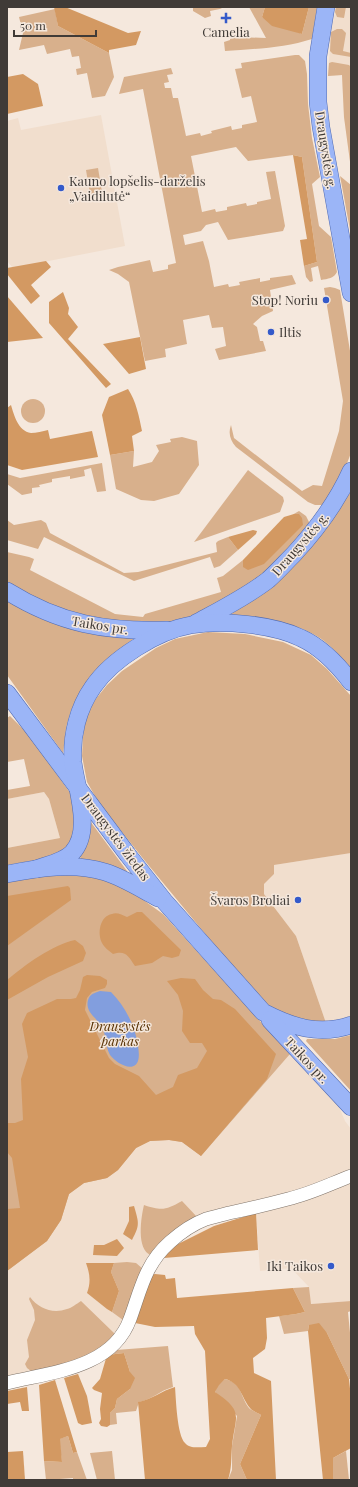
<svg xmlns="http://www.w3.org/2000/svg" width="358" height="1487" font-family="'Playfair Display',serif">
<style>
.built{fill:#f1decd}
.green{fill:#d8b08c}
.forest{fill:#d39962}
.water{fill:#829ede}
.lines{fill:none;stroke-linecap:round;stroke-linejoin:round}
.minor-casing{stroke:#7f7369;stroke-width:14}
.major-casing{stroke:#506ab1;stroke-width:18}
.minor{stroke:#fff;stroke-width:13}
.major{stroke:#9bb5f7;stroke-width:17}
.poi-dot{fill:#345aca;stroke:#f5e8dd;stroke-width:1.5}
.labels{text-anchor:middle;stroke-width:3;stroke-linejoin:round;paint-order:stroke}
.poi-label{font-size:13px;fill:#403b37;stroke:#f5e8dd;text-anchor:end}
.street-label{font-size:13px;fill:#403b37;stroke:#f5e8dd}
.park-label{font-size:13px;font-style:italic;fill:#583204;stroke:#f5e8dd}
</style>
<rect width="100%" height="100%" fill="#f5e8dd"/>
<g class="built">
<polygon points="336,7 351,7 351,169 344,117 342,75 328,76 331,32"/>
<polygon points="101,115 125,246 13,268 7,261 7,121 18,118 21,130"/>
<polygon points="44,792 49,799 60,838 7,848 7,799"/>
<polygon points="351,853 351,1017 326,1023 296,936 264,894 264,884 274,874 274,865"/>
<polygon points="290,1054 339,1107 345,1121 351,1129 351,1169 285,1195 186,1223 164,1238 151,1255 124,1324 95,1353 7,1379 7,1271 47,1241 61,1220 69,1194 84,1183 107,1177 118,1170 136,1148 150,1141 169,1140 182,1142 201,1156"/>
<polygon points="351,1182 351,1301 310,1304 309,1287 291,1268 260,1271 256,1213"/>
</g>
<g class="green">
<polygon points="193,7 224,7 220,9 210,11 211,16 205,18 193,11"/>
<path d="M249 7H265L262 17 302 34 309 7H317L312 39C284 48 254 49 225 51L224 42 230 40V39L238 37 266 38Z"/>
<polygon points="336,7 346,7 344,18 337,17 335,12"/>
<polygon points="55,9 58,26 109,53 114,77 105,96 92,98 87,73 77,75 76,69 81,68 79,56 72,57 70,49 47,54 44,45 19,50 23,33 19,17"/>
<polygon points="337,29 342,29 346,33 343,51 351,53 351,57 333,54 330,51 331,32"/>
<path d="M295 55H299L305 61 307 74 308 104 312 138 320 177 312 184 319 226 331 237 337 272C334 278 328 279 321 280L318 266 311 268 313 281 310 282 306 277 304 266 317 262 302 157 293 155 248 161 236 147 191 156 202 212 215 209 216 212 227 210V207L246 203 247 206 257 204V202L271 199 266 172 275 171 285 226 283 231 228 240 218 222 206 225 201 231 183 235 185 245 203 241 209 261 214 287 228 284 229 287 240 285 239 282 260 278V282L270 280V278L292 275 296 284 270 290 273 311 262 316 253 324 257 327 260 341H263L266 351 219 360 215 349 226 346 223 327 212 328 209 315 183 320 187 344 165 349 166 357 145 361 129 282 118 274 109 270 118 267 150 260 153 272 168 269V265L176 263 143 89 119 94 124 77 171 68 173 74 167 75 169 82 164 83 165 88H171L173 98H178L186 136 200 133 201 136 212 133 211 131 231 126 232 130 242 128V125L257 122 251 96 242 98 235 69 242 68 241 63Z"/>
<polygon points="332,62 349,65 351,67 351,169 344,117 342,75 328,76 329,63"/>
<polygon points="98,168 102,192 90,194 86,170"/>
<polygon points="340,176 351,185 351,235"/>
<path d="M330 287 335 288 340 290 351 357V453L339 484 323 505H315L308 502 236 447C230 440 228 433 231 425L234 438 302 491 313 485 322 486 339 431 343 401 324 288Z"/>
<circle cx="33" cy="411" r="12"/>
<polygon points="182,437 197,441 199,465 179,494 154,501 141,500 116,489 110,455 134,451 133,467 152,462 159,451 156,445 171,442 170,439"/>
<polygon points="102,463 106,491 97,492 91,468 84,470 85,476 70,479 70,476 52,479 52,482 39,485 40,487 32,488 32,493 22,495 7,484 7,474 20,478"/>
<polygon points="248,470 283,497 284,501 280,512 194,542"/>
<path d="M350 493H351V669C344 662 338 653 330 646 304 622 267 620 234 617L231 614 263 594 284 575Z"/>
<polygon points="299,511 306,516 310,524 308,527 264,575 240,591 193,616 173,622 159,624 111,624 40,602 7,582 7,552 29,557 34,559 30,570 115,614 143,617 145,614 221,592 217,578 223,576 243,560 243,567 294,514 292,515"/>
<polygon points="7,520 14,525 41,520 46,523 50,533 124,573 138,572 217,552 216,543 218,541 228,537 238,550 220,566 214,568 210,557 134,581 44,537 38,549 7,540"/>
<path d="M7 598 39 618 89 633 135 638C106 658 80 682 69 717 65 728 65 741 63 753L7 675Z"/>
<polygon points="208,632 245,634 283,642 311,655 327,669 351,696 351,853 274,865 274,874 264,884 264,894 296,936 326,1023 307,1021 265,1006 145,861 99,803 87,782 82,756 83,737 86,717 95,700 107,685 122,671 156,648 175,639"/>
<polygon points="10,716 28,734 73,797 77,811 71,845 54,857 7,865 7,848 60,838 49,799 44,792 7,799 7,790 30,786 24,759 7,762 7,718"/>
<polygon points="90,821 127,871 126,873 82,862 79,854"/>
<polygon points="81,874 109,880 142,899 163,914 290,1054 201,1156 182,1142 169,1140 150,1141 136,1148 118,1170 107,1178 84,1183 69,1194 61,1220 47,1241 7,1271 7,882 50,875"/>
<polygon points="351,1035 351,1091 306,1041 307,1039 335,1039"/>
<path d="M182 1201 198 1218C176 1226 166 1236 151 1255 136 1250 141 1217 144 1205 162 1211 166 1210 182 1201Z"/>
<polygon points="127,1262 136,1263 143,1269 123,1320 112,1312 119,1291 111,1272 114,1263"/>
<polygon points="309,1287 311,1304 351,1301 351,1311 348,1312 351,1343 351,1379 349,1379 327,1333 309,1325 308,1331 284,1334 279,1316 296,1314 305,1312 293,1288"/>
<path d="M30 1297C39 1309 53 1314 67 1309 72 1308 76 1304 81 1301L115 1334 112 1341 74 1362 31 1371 27 1368 25 1364 29 1357 27 1340 35 1320 34 1310 29 1299Z"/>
<path d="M168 1346 173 1387C159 1391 153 1399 139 1402L136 1411 116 1413 117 1424 110 1425V1413L115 1408 117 1399 130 1389V1372L124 1353 107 1355 116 1350Z"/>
<path d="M225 1379C243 1383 240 1398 250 1409 253 1411 258 1413 261 1415L240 1464 247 1480H228L232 1470V1446L237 1416 215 1392 218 1385Z"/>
<polygon points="68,1436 73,1453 77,1452 87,1480 73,1480 73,1478 46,1480 44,1461 62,1462 59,1439"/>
<polygon points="112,1451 115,1480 97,1480 90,1453"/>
<polygon points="346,1451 349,1480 333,1480 333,1458"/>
</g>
<g class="forest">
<polygon points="54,7 65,7 128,33 141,31 136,45 109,50 109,53 58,26"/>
<polygon points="265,7 309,7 302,34 272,26 262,17"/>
<polygon points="23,74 38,84 43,106 7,114 7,77"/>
<polygon points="293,155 302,157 317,262 304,266 300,240 307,239"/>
<polygon points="46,261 51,267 31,285 40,296 31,304 7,274 7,268"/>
<polygon points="63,292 69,308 68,314 78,327 68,339 111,384 106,388 49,323 49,302"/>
<polygon points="7,296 43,338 7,342"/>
<polygon points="140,337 146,369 129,374 103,344"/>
<path d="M128 389C136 401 139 416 142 431L132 436 134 451 110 455 102 415 109 397Z"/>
<path d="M11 405C14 415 18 431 31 433 36 433 43 431 48 430L50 439 92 431 98 457 22 470 7 465V408Z"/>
<polygon points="294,514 299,514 302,518 303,525 264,564 248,570 243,567 243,560 284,517"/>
<polygon points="253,530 257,531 256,534 238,550 228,537"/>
<polygon points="68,886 70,888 71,900 7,946 7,896"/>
<path d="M137 912H142L181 950 179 956 172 958 163 956 152 963 135 966C128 956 126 950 113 954 109 951 104 947 102 943 97 933 100 916 112 914 117 912 122 915 127 917Z"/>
<path d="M75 940 83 946 86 953 83 961 48 977 7 1000V980C25 965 52 945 75 940Z"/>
<polygon points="87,975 100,976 107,980 107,984 105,988 92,992 87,998 85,1010 109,1058 115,1064 139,1076 156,1095 173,1087 178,1075 197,1068 207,1051 202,1043 190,1043 182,1031 183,1011 178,995 167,981 181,978 195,979 203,990 213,999 221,1000 235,1009 276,1054 267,1079 201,1156 182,1142 169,1140 150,1141 136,1148 118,1170 107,1178 84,1183 69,1194 61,1220 47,1241 7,1271 7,1209 20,1208 12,1158 7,1152 7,1123 15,1123 23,1120 21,1079 28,1057 22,1024 27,1013 57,999 71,999 76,998 80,990 83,977"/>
<path d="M134 1206C139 1223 140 1225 132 1240L123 1234 129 1221V1207Z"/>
<polygon points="256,1213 258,1250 164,1258 174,1246 214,1226"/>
<polygon points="117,1239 124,1248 117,1256 93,1255 94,1245 104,1245"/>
<path d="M86 1263H114L111 1272 119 1291 112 1312 107 1309 87 1293C91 1282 90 1274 86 1263Z"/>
<path d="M155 1274 165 1275 166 1279 175 1278 177 1298 293 1288 305 1312 296 1314 266 1318 267 1338 265 1349 253 1358 254 1373 271 1381 276 1480H247L240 1464 261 1415C258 1413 252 1411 250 1408 241 1397 241 1383 225 1379L219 1385 215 1392C245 1412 235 1416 232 1446 231 1458 232 1468 228 1480H145L138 1402C153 1399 161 1391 175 1387 176 1399 177 1435 185 1443 190 1449 199 1447 206 1447L210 1439 205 1351 195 1334 194 1326 155 1327 135 1323 151 1275Z"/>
<polygon points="319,1323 327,1333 349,1379 351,1398 351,1448 333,1458 333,1480 323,1480 308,1331 309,1325"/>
<polygon points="124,1353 130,1372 135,1378 130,1389 117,1399 115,1408 110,1413 110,1425 107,1427 101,1426 99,1423 101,1419 100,1409 102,1393 94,1390 92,1388 100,1379 107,1355"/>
<polygon points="78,1374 87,1396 92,1423 82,1425 78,1423 64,1378"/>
<polygon points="55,1380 77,1452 73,1453 68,1436 60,1439 62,1462 44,1461 39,1385"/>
<polygon points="27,1387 29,1411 22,1411 20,1402 7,1404 7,1391"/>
<polygon points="23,1451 25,1480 7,1480 7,1452"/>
</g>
<path class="water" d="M100 991 111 992C124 1005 133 1022 137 1040 138 1046 140 1055 138 1061 133 1074 115 1062 110 1055 105 1046 107 1035 101 1026 96 1017 85 1012 88 1000 90 994 94 993 100 991Z"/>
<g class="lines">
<g class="minor-casing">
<path id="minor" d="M7 1383C50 1372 112 1369 130 1319 141 1289 145 1264 170 1242 180 1233 193 1224 206 1219 213 1217 222 1215 229 1213 249 1209 269 1204 288 1199 310 1194 330 1184 351 1176"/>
</g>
<g class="major-casing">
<g id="major">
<polyline points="326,7 318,56 318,102 321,127 351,293"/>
<path d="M7 591C60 624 106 632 167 630"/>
<path d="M196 623C220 610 246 597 268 580 277 572 285 563 294 554 317 529 337 502 351 471"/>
<path d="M7 693 128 855 165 902 263 1012C292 1027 319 1036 351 1025"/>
<path d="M36 869C47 865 63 862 72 853 93 831 76 788 73 762 71 736 78 708 93 687 112 659 157 631 191 625 223 620 272 624 301 638 321 647 338 665 351 682"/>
<path d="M7 874C38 868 74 862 105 872 124 878 141 889 158 898"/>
<polyline points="270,1020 351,1107"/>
</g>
</g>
<use href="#minor" class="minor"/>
<use href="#major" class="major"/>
</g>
<g class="poi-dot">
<path d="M224 12h4v4h4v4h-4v4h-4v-4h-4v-4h4z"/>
<circle cx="61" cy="188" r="4"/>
<circle cx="326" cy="300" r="4"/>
<circle cx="271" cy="332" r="4"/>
<circle cx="298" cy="900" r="4"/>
<circle cx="331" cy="1266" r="4"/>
</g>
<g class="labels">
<g class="poi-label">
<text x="226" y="37" text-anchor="middle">Camelia</text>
<text x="69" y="186" text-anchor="start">Kauno lopšelis-darželis<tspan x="69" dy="15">„Vaidilutė“</tspan></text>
<text x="318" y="305">Stop! Noriu</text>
<text x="279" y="337" text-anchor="start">Iltis</text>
<text x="290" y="905">Švaros Broliai</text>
<text x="323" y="1271">Iki Taikos</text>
</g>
<g class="street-label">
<text transform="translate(326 150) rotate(81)" y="5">Draugystės g.</text>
<text transform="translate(300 544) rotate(-49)" y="5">Draugystės g.</text>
<text transform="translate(100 625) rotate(9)" y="5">Taikos pr.</text>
<text transform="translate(116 837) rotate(53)" y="5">Draugystės žiedas</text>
<text transform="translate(307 1060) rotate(47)" y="5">Taikos pr.</text>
</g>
<g class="park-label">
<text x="120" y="1031">Draugystės<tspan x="120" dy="15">parkas</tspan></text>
</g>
</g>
<rect width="358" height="1487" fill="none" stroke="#403b37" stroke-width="16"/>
<path d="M14 30v6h82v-6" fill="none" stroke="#403b37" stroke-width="2"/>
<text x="20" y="30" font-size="12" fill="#403b37" stroke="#f5e8dd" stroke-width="3" paint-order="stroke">50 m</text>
</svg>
